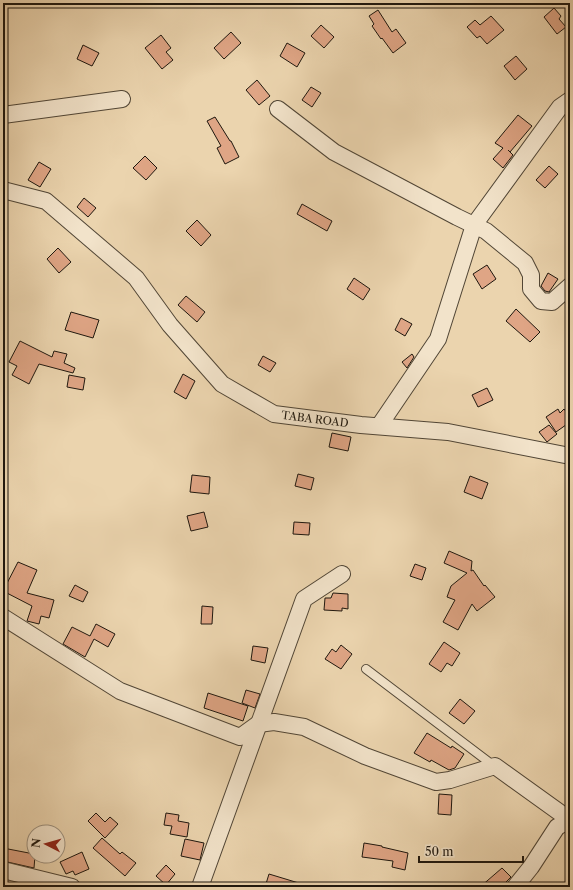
<svg xmlns="http://www.w3.org/2000/svg" width="573" height="890" font-family="'Libre Caslon Text',serif">
<style>
.building{fill:#dfa585;stroke:#1e170e}
.lines{fill:none;stroke-linecap:round;stroke-linejoin:round}
.service-casing{stroke:#514636;stroke-width:10}
.minor-casing{stroke:#514636;stroke-width:18}
.service{stroke:#f2e3ca;stroke-width:8}
.minor{stroke:#f2e3ca;stroke-width:16}
.labels{text-anchor:middle;stroke-width:3;stroke-linejoin:round;paint-order:stroke}
.street-label{font-size:11px;fill:#1e170e;stroke:#f2e3ca}
</style>
<rect width="100%" height="100%" fill="#ebd4ae"/>
<filter id="stains"><feTurbulence type="fractalNoise" baseFrequency=".005" numOctaves="4"/><feColorMatrix values="0 0 0 0 .2 0 0 0 0 .09 0 0 0 0 .02 0 0 0 .5 -.17"/></filter>
<radialGradient id="worn" r=".72"><stop offset=".6" stop-color="#630" stop-opacity="0"/><stop offset="1" stop-color="#630" stop-opacity=".3"/></radialGradient>
<g class="building">
<polygon points="554,8 561,16 559,19 566,27 557,34 544,17"/>
<polygon points="378,10 392,32 396,29 406,43 393,53 382,38 381,39 372,26 374,24 369,16"/>
<polygon points="491,16 504,30 487,44 480,36 477,38 467,27 475,20 480,25"/>
<polygon points="321,25 334,37 324,48 311,36"/>
<polygon points="231,32 241,43 224,59 214,48"/>
<polygon points="161,35 171,48 166,52 173,60 162,69 145,48"/>
<polygon points="287,43 305,53 297,67 280,56"/>
<polygon points="83,45 99,53 92,66 77,59"/>
<polygon points="516,56 527,69 515,80 504,66"/>
<polygon points="257,80 270,96 259,105 246,90"/>
<polygon points="311,87 321,93 312,107 302,100"/>
<polygon points="518,115 532,126 510,152 508,150 513,155 503,168 493,159 503,148 495,143"/>
<polygon points="215,117 230,141 231,141 239,157 225,164 217,148 221,146 207,121"/>
<polygon points="145,156 157,168 146,180 133,168"/>
<polygon points="39,162 51,169 40,187 28,180"/>
<polygon points="549,166 558,174 545,188 536,180"/>
<polygon points="84,198 96,208 88,217 77,207"/>
<polygon points="302,204 332,221 327,231 297,214"/>
<polygon points="197,220 211,235 201,246 186,231"/>
<polygon points="58,248 71,262 59,273 47,259"/>
<polygon points="487,265 496,279 482,289 473,274"/>
<polygon points="548,273 558,279 549,292 545,291 541,286"/>
<polygon points="354,278 370,289 363,300 347,289"/>
<polygon points="186,296 205,312 197,322 178,305"/>
<polygon points="516,309 540,332 530,342 506,321"/>
<polygon points="71,312 99,320 93,338 65,330"/>
<polygon points="401,318 412,324 405,336 395,330"/>
<polygon points="20,341 52,357 54,351 67,354 64,363 75,368 73,373 39,364 29,384 12,375 17,366 9,362"/>
<polygon points="412,354 414,357 407,368 402,362"/>
<polygon points="263,356 276,363 270,372 258,365"/>
<polygon points="183,374 195,381 186,399 174,392"/>
<polygon points="69,375 85,378 83,390 67,387"/>
<polygon points="487,388 493,400 478,407 472,395"/>
<polygon points="558,409 560,413 564,409 570,417 570,422 556,432 546,417"/>
<polygon points="549,425 557,434 547,442 539,432"/>
<polygon points="332,433 351,437 348,451 329,447"/>
<polygon points="298,474 314,478 311,490 295,486"/>
<polygon points="192,475 210,477 209,494 190,492"/>
<polygon points="470,476 488,483 482,499 464,492"/>
<polygon points="204,512 208,527 191,531 187,516"/>
<polygon points="294,522 310,523 309,535 293,534"/>
<polygon points="449,551 472,561 471,571 473,570 484,586 485,585 495,597 477,611 472,604 458,630 443,622 455,600 447,597 451,586 467,573 444,563"/>
<polygon points="18,562 37,570 27,593 54,600 49,618 41,616 39,624 27,621 32,606 3,591"/>
<polygon points="415,564 426,568 422,580 410,576"/>
<polygon points="75,585 88,592 83,602 69,596"/>
<polygon points="333,593 348,594 348,609 342,608 342,611 324,610 325,598 331,598"/>
<polygon points="202,606 213,607 212,624 201,624"/>
<polygon points="96,624 115,634 108,647 94,639 85,657 63,644 72,627 90,636"/>
<polygon points="444,642 460,653 452,666 447,663 441,672 429,664"/>
<polygon points="341,645 352,654 341,669 325,659 332,649 336,652"/>
<polygon points="253,646 268,648 265,663 251,660"/>
<polygon points="246,690 260,694 255,708 242,703"/>
<polygon points="208,693 248,706 243,721 204,708"/>
<polygon points="460,699 475,711 464,724 449,713"/>
<polygon points="427,733 451,748 452,746 464,754 455,768 449,770 431,760 430,762 414,753"/>
<polygon points="439,794 452,795 451,815 438,814"/>
<polygon points="96,813 105,822 110,817 118,824 105,838 88,821"/>
<polygon points="166,813 179,815 178,821 189,823 187,837 170,834 172,826 164,825"/>
<polygon points="102,838 120,854 122,852 136,863 125,876 93,848"/>
<polygon points="185,839 204,843 200,860 181,856"/>
<polygon points="364,843 382,846 382,847 408,853 405,870 392,867 393,861 362,857"/>
<polygon points="3,848 34,854 34,856 35,856 34,868 3,861"/>
<polygon points="82,852 89,869 75,875 73,871 66,874 60,862"/>
<polygon points="166,865 175,874 166,885 156,876"/>
<polygon points="502,868 511,877 501,887 480,887"/>
<polygon points="269,874 302,884 302,887 265,887"/>
</g>
<g class="lines">
<g class="service-casing">
<polyline id="service" points="366,669 494,766"/>
</g>
<g class="minor-casing">
<g id="minor">
<polyline points="278,109 334,152 457,217 486,231 525,263 531,275 531,289 541,301 552,302 570,286"/>
<polyline points="3,115 122,99"/>
<polyline points="3,190 46,201 136,278 170,325 222,384 274,414 361,425 448,432 570,456"/>
<polyline points="379,426 438,339 474,225 560,107 570,100"/>
<polyline points="3,617 120,691 240,737 258,724 274,722 304,727 365,756 436,782 450,780 495,766 570,820"/>
<polyline points="3,870 72,887"/>
<polyline points="200,887 304,599 342,574"/>
<polyline points="515,887 531,867 557,827 570,820"/>
</g>
</g>
<use href="#service" class="service"/>
<use href="#minor" class="minor"/>
</g>
<g class="labels">
<g class="street-label">
<text transform="translate(315 419) rotate(7)" y="4">TABA ROAD</text>
</g>
</g>
<rect width="573" height="890" fill="none" stroke="#ebd4ae" stroke-width="16"/>
<rect x="4" y="4" width="565" height="882" fill="none" stroke="#1e170e" stroke-width="2"/>
<rect x="8" y="8" width="557" height="874" fill="none" stroke="#1e170e"/>
<g transform="translate(46 844) rotate(276)"><circle r="19" fill="#f2e3ca" stroke="#9d917f"/>
<path d="M0-3L7 15L0 10L-7 15Z" fill="#8f2418"/>
<text y="-6" font-size="11" font-weight="bold" text-anchor="middle" fill="#1e170e">N</text>
</g>
<path d="M419 856v6h104v-6" fill="none" stroke="#1e170e" stroke-width="2"/>
<text x="425" y="856" font-size="12" fill="#1e170e" stroke="#f2e3ca" stroke-width="3" paint-order="stroke">50 m</text>
<rect width="100%" height="100%" filter="url(#stains)"/>
<rect width="100%" height="100%" fill="url(#worn)"/>
</svg>
